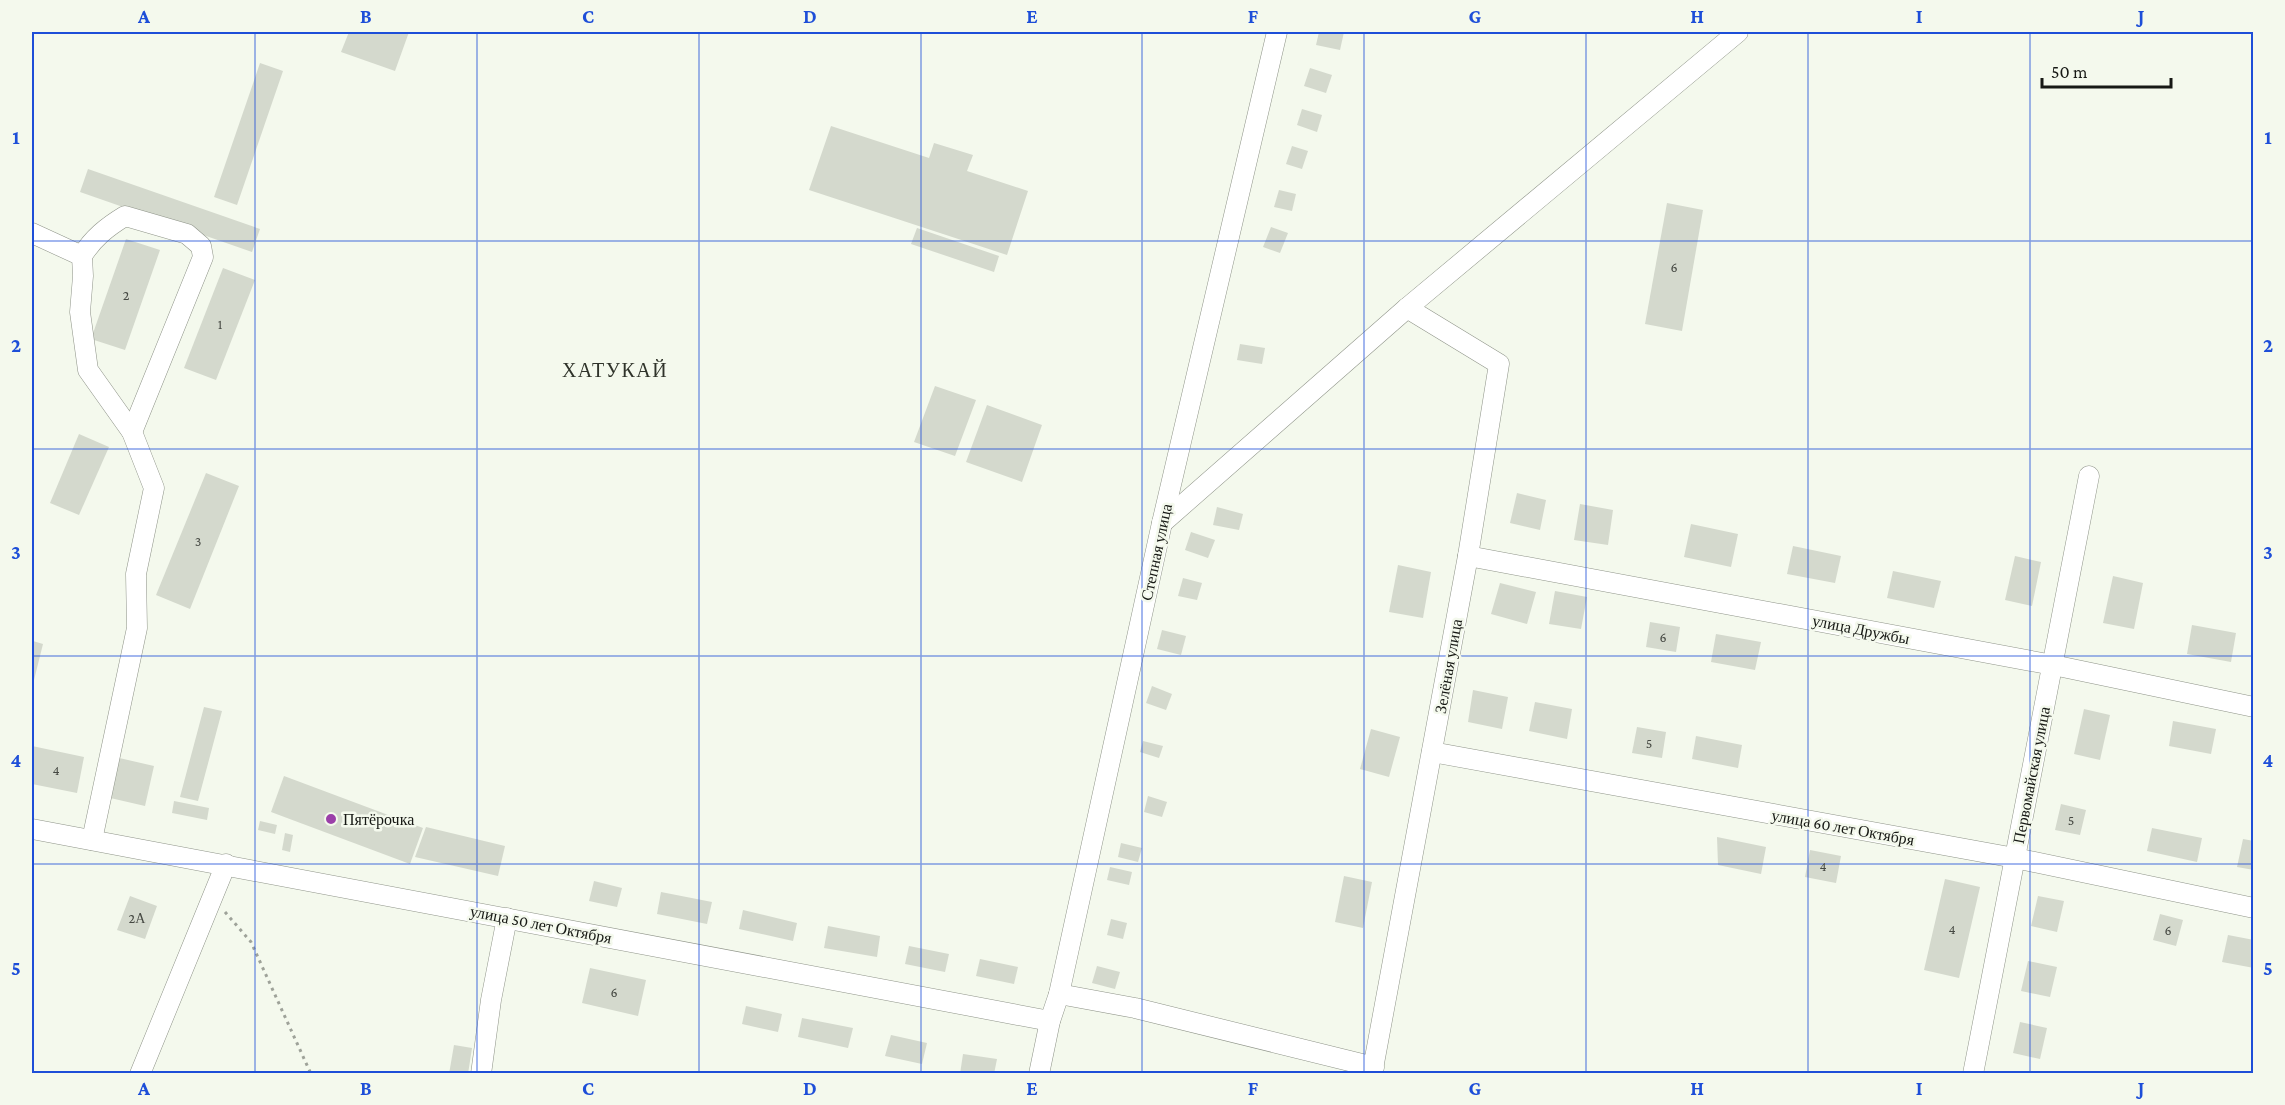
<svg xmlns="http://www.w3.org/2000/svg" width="2285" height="1105" font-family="'Crimson Pro',serif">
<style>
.building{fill:#d4d9cd}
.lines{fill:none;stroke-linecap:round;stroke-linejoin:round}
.minor-casing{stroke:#8f9489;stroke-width:21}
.path{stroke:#9ea299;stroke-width:3;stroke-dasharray:3 4.5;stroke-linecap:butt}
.minor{stroke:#fff;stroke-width:20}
.grid{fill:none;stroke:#1d4ed8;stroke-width:1.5;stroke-opacity:0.55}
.poi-dot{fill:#9b3fa9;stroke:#f4f9ed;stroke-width:2}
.labels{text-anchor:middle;stroke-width:5;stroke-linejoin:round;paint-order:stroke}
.number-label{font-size:14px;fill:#464943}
.street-label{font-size:16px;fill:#171915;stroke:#f4f9ed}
.poi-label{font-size:16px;fill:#171915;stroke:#f4f9ed;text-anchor:start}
.quarter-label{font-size:20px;letter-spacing:1.5px;fill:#2f332a;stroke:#f4f9ed}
.neatline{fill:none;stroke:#1d4ed8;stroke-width:2}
.grid-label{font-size:20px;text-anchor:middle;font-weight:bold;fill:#1d4ed8}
</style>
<rect width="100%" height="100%" fill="#f4f9ed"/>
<g class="building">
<polygon points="349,32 409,32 395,71 341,52"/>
<polygon points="1319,32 1344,32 1340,50 1316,45"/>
<polygon points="260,63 283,71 237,205 214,197"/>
<polygon points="1310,68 1332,75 1326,93 1304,86"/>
<polygon points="1302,109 1322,115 1317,132 1297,125"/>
<polygon points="831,126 929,158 934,143 973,155 967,171 1028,191 1007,255 809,190"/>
<polygon points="1292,146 1308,151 1302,169 1286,164"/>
<polygon points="88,169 260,229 252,252 80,192"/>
<polygon points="1279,190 1296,194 1292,211 1274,207"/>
<polygon points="1667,203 1703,210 1682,331 1645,324"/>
<polygon points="1271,227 1288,233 1280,253 1263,247"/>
<polygon points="917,228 999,256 994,272 911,244"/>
<polygon points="126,239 160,250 125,350 91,339"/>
<polygon points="223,268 255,280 216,380 184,368"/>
<polygon points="1240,344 1265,348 1262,364 1237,360"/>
<polygon points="935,386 976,400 955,456 914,442"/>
<polygon points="987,405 1042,425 1022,482 966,462"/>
<polygon points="79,434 109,447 79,515 50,503"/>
<polygon points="206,473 239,486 190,609 156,595"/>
<polygon points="1517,493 1546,500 1540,530 1510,523"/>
<polygon points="1580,504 1613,510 1608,545 1574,540"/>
<polygon points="1217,507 1243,514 1239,530 1213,525"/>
<polygon points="1691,524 1738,534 1731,567 1684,557"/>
<polygon points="1191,532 1215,540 1208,558 1185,550"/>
<polygon points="1793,546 1841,556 1835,583 1787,574"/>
<polygon points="2015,556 2041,562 2032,606 2005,600"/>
<polygon points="1398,565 1431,572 1423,618 1389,612"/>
<polygon points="1893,571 1941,581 1934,608 1887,598"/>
<polygon points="2113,576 2143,583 2134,629 2103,623"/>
<polygon points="1183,578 1202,583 1197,600 1178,596"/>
<polygon points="1500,583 1536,592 1527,624 1491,614"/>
<polygon points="1555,591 1587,597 1581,629 1549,624"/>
<polygon points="1650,622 1680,627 1676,652 1646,647"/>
<polygon points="2192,625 2236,633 2231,662 2187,654"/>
<polygon points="1162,630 1186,636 1181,655 1157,649"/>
<polygon points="1716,634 1761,642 1755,670 1711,662"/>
<polygon points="33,641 43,644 32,688 32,649"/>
<polygon points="1152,686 1172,694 1166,710 1146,703"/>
<polygon points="1473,690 1508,697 1502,729 1468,722"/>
<polygon points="1535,702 1572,709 1567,739 1529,731"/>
<polygon points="204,707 222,711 198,801 180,797"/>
<polygon points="2084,709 2110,715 2100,760 2074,754"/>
<polygon points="2173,721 2216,729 2211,754 2169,746"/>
<polygon points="1637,727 1666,732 1662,758 1632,753"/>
<polygon points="1371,729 1400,737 1389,777 1360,769"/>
<polygon points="1696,736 1742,745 1738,768 1692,759"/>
<polygon points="1143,741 1163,746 1159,758 1140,752"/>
<polygon points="32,746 84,757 77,793 32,784"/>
<polygon points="115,757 154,766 145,806 106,797"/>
<polygon points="284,776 423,828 410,864 271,812"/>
<polygon points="1148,796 1167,802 1162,817 1144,812"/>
<polygon points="174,801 209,808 207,820 172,813"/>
<polygon points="2061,804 2086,810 2080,835 2055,830"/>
<polygon points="260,821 277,825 275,834 258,830"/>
<polygon points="426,827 505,846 498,876 415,857"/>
<polygon points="2152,828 2202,838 2197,862 2147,851"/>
<polygon points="285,833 293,835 290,852 282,850"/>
<polygon points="1717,837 1766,847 1761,874 1718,865"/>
<polygon points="2243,839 2254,841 2254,870 2237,867"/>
<polygon points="1121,843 1142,848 1138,862 1118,857"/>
<polygon points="1810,850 1841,856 1836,883 1805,877"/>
<polygon points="1110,867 1132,872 1129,885 1107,880"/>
<polygon points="1344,876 1372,882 1363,928 1335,922"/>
<polygon points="1945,879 1980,887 1959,978 1924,970"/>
<polygon points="594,881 622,888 617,907 589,901"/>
<polygon points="661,892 712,902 707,924 657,914"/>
<polygon points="130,896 157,906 145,939 117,930"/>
<polygon points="2038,896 2064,901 2057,932 2031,926"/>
<polygon points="743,910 797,923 793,941 739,929"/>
<polygon points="2160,914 2183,920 2176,946 2153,940"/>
<polygon points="1111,919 1127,923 1123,939 1107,935"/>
<polygon points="828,926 880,936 877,957 824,948"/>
<polygon points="2228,935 2254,940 2254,968 2222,962"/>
<polygon points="909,946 949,954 945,972 905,964"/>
<polygon points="980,959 1018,967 1014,984 976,976"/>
<polygon points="2028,961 2057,967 2050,997 2021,991"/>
<polygon points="1097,966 1120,972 1115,989 1092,983"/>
<polygon points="590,968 646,980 638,1016 582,1003"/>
<polygon points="746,1006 782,1014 778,1032 742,1024"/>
<polygon points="802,1018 853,1028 848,1048 798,1037"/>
<polygon points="2020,1022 2047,1028 2040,1059 2013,1053"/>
<polygon points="891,1035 927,1043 922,1064 885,1056"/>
<polygon points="454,1045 472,1048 468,1074 449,1074"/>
<polygon points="963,1054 997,1059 994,1074 960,1074"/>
</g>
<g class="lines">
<g class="minor-casing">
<g id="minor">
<polyline points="32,233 82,256 83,276 80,312 88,370 132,432 154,488 136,574 137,628 92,840"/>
<path d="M82 256C93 238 107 227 125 216L187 234 201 246 203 257 132 432"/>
<polyline points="1162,523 1407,308 1738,32"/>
<polyline points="1468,556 2053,665 2254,707"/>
<polyline points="1432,752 2015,858 2254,908"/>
<polyline points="32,829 1050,1021"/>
<polyline points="1059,994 1135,1008 1374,1067"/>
<polyline points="140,1074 226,864"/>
<polyline points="481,1074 491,1000 507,918"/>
<polyline points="1039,1074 1050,1021 1059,994 1162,523 1277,32"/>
<polyline points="1372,1074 1468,556 1499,364 1407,308"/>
<polyline points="1973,1074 2089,476"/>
</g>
</g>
<polyline class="path" points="225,912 251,942 311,1074"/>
<use href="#minor" class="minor"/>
</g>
<path class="grid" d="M255 32V1074M477 32V1074M699 32V1074M921 32V1074M1142 32V1074M1364 32V1074M1586 32V1074M1808 32V1074M2030 32V1074M32 241H2254M32 449H2254M32 656H2254M32 864H2254"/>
<circle class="poi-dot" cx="331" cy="819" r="6"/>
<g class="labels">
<g class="number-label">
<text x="1674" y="272">6</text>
<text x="126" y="300">2</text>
<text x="220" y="329">1</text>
<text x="198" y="546">3</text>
<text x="1663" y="642">6</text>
<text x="1649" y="748">5</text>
<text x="56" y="775">4</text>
<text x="2071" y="825">5</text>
<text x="1823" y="871">4</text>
<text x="137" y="923">2А</text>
<text x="1952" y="934">4</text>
<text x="2168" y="935">6</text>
<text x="614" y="997">6</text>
</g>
<g class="street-label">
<text transform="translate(1156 552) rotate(-78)" y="6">Степная улица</text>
<text transform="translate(1861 629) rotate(11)" y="6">улица Дружбы</text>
<text transform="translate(1448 666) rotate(-80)" y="6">Зелёная улица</text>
<text transform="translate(2031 775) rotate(-79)" y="6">Первомайская улица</text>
<text transform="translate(1843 827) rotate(10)" y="6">улица 60 лет Октября</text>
<text transform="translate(541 924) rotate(11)" y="6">улица 50 лет Октября</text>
</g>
<g class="poi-label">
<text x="343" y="825">Пятёрочка</text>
</g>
<g class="quarter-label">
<text x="615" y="377">ХАТУКАЙ</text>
</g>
</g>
<rect width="2285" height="1105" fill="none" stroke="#f4f9ed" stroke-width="66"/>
<path d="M2042 78v9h129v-9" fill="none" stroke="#171915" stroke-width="3"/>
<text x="2051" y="78" font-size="18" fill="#171915" stroke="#f4f9ed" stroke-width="4.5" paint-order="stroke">50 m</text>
<rect x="33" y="33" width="2219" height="1039" class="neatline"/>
<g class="grid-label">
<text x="144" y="23">A</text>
<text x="366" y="23">B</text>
<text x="588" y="23">C</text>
<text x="810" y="23">D</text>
<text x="1032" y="23">E</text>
<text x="1253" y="23">F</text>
<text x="1475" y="23">G</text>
<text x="1697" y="23">H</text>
<text x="1919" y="23">I</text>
<text x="2141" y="23">J</text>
<text x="16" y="144">1</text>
<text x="2268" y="144">1</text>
<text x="16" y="352">2</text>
<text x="2268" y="352">2</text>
<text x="16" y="559">3</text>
<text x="2268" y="559">3</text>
<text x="16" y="767">4</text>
<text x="2268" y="767">4</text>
<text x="16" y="975">5</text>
<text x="2268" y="975">5</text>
<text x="144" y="1095">A</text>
<text x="366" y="1095">B</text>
<text x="588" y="1095">C</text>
<text x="810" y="1095">D</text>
<text x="1032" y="1095">E</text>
<text x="1253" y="1095">F</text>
<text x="1475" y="1095">G</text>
<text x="1697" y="1095">H</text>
<text x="1919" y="1095">I</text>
<text x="2141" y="1095">J</text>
</g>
</svg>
